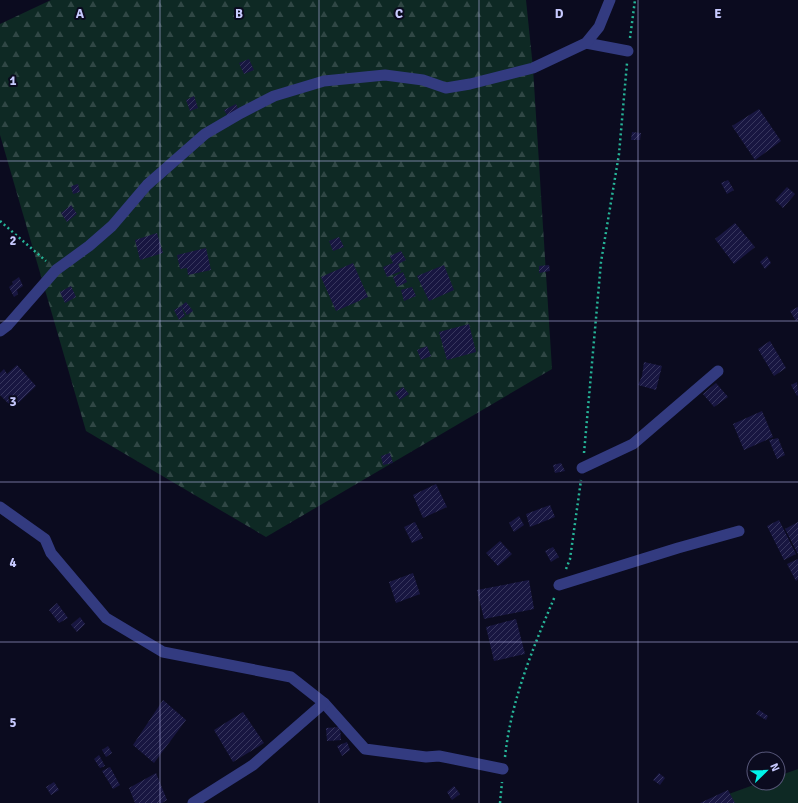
<svg xmlns="http://www.w3.org/2000/svg" width="798" height="803" font-family="Signika,sans-serif">
<style>
.green{fill:#0e2924}
.forest{fill:url(#forest-firs)}
.building{fill:url(#building-hatch)}
.lines{fill:none;stroke-linecap:round;stroke-linejoin:round}
.path{stroke:#26b598;stroke-width:2.5;stroke-dasharray:2 3;stroke-linecap:butt}
.minor{stroke:#333b80;stroke-width:11}
.grid{fill:none;stroke:#c8caff;stroke-width:1;stroke-opacity:0.55}
.grid-label{font-size:13px;text-anchor:middle;font-weight:bold;fill:#c8caff;stroke:#0b0b1f;stroke-width:4;stroke-linejoin:round;paint-order:stroke}
</style>
<defs>
<pattern id="forest-firs" width="22" height="20" patternUnits="userSpaceOnUse"><rect width="22" height="20" fill="#0e2924"/><path d="M5 1l3.5 6h-7zM16 11l3.5 6h-7z" fill="#304745"/></pattern>
<pattern id="building-hatch" width="6" height="6" patternUnits="userSpaceOnUse"><rect width="6" height="6" fill="#181641"/><path d="M-1 1l2-2M0 6l6-6M5 7l2-2" fill="none" stroke="#38375e"/></pattern>
</defs>
<rect width="100%" height="100%" fill="#0b0b1f"/>
<polygon class="green" points="798,769 798,803 704,803 759,783 778,783 778,776"/>
<polygon class="forest" points="51,0 526,0 533,68 552,369 266,537 86,431 0,135 0,24"/>
<g class="building">
<polygon points="249,59 254,70 244,74 239,63"/>
<polygon points="194,96 198,108 190,111 186,100"/>
<polygon points="236,104 239,111 228,117 224,110"/>
<polygon points="759,109 781,141 755,160 732,126"/>
<polygon points="632,132 641,133 640,140 631,140"/>
<polygon points="728,180 734,190 727,194 721,183"/>
<polygon points="78,184 80,192 73,194 71,186"/>
<polygon points="787,187 795,194 783,208 775,200"/>
<polygon points="71,205 77,214 67,222 61,213"/>
<polygon points="735,223 755,247 734,264 715,239"/>
<polygon points="157,233 163,253 140,260 135,240"/>
<polygon points="339,237 344,247 333,251 329,241"/>
<polygon points="206,248 211,270 188,275 187,268 180,269 177,255"/>
<polygon points="401,251 406,260 398,264 401,271 387,277 383,267 393,263 390,256"/>
<polygon points="767,256 771,263 765,269 760,262"/>
<polygon points="353,263 368,297 336,311 321,277"/>
<polygon points="444,265 454,290 429,301 417,276"/>
<polygon points="549,265 550,271 539,273 539,266"/>
<polygon points="403,272 407,282 397,287 393,277"/>
<polygon points="19,277 23,286 17,290 18,294 14,297 9,287 13,284 12,282"/>
<polygon points="71,286 76,297 65,303 60,292"/>
<polygon points="412,287 416,296 404,301 401,290"/>
<polygon points="186,302 193,311 187,315 181,306"/>
<polygon points="181,306 185,316 179,320 174,310"/>
<polygon points="798,307 798,320 796,321 790,311"/>
<polygon points="469,324 476,352 447,360 439,332"/>
<polygon points="770,341 786,368 774,376 758,349"/>
<polygon points="427,346 431,356 421,360 417,350"/>
<polygon points="644,362 662,366 656,390 638,385 642,376"/>
<polygon points="17,365 36,386 13,408 0,395 0,373 4,369 7,374"/>
<polygon points="797,382 798,395 797,396 791,385"/>
<polygon points="716,383 728,397 714,407 703,394"/>
<polygon points="403,387 409,394 400,400 395,393"/>
<polygon points="762,411 773,437 744,450 733,424"/>
<polygon points="778,438 785,455 777,459 769,440"/>
<polygon points="390,453 393,463 383,465 381,456"/>
<polygon points="561,463 565,471 555,473 553,465"/>
<polygon points="436,484 447,507 423,518 413,495"/>
<polygon points="550,505 555,517 530,527 526,514"/>
<polygon points="519,516 524,525 514,532 509,523"/>
<polygon points="779,520 796,554 784,560 767,526"/>
<polygon points="415,522 423,538 412,543 404,527"/>
<polygon points="798,522 798,554 785,529"/>
<polygon points="500,541 512,554 498,566 486,553"/>
<polygon points="553,547 559,557 551,562 545,551"/>
<polygon points="798,559 798,579 796,581 787,564"/>
<polygon points="413,573 420,594 396,603 389,582"/>
<polygon points="529,580 534,609 484,619 477,590"/>
<polygon points="57,603 68,618 59,623 49,610"/>
<polygon points="80,617 85,624 77,632 71,625"/>
<polygon points="516,619 525,654 494,661 486,627"/>
<polygon points="163,700 186,720 154,763 133,745"/>
<polygon points="759,710 768,716 766,720 756,714"/>
<polygon points="243,712 264,743 233,762 214,730"/>
<polygon points="340,727 341,740 327,741 326,728"/>
<polygon points="347,742 350,750 342,756 337,746"/>
<polygon points="108,746 112,753 106,757 102,750"/>
<polygon points="99,755 105,766 100,768 94,759"/>
<polygon points="110,767 120,785 113,789 102,771"/>
<polygon points="156,773 167,800 162,803 135,803 129,788"/>
<polygon points="659,773 665,778 660,785 653,780"/>
<polygon points="54,782 59,790 51,795 46,787"/>
<polygon points="454,786 460,794 452,800 447,792"/>
<polygon points="728,790 735,803 700,803"/>
</g>
<g class="lines">
<g class="path">
<polyline points="630,38 635,0"/>
<polyline points="0,221 46,261"/>
<polyline points="584,453 601,262 619,154 627,63"/>
<polyline points="566,569 570,559 581,480"/>
<path d="M505 757C511 700 533 648 555 596"/>
<polyline points="500,803 502,782"/>
</g>
<g class="minor">
<polyline points="586,43 628,51"/>
<polyline points="0,331 8,325 56,270 89,246 112,226 147,185 205,134 241,113 274,96 324,81 385,75 423,80 446,88 470,84 533,68 586,43 599,27 610,0"/>
<polyline points="582,468 633,444 718,371"/>
<polyline points="0,507 45,539 51,553 106,618 163,652 291,677 324,703 365,749 426,757 439,756 503,769"/>
<polyline points="559,585 678,548 739,531"/>
<polyline points="193,803 253,765 324,703"/>
</g>
</g>
<path class="grid" d="M160 0V803M319 0V803M479 0V803M638 0V803M0 161H798M0 321H798M0 482H798M0 642H798"/>
<g class="grid-label">
<text x="80" y="18">A</text>
<text x="239" y="18">B</text>
<text x="399" y="18">C</text>
<text x="559" y="18">D</text>
<text x="718" y="18">E</text>
<text x="13" y="85">1</text>
<text x="13" y="245">2</text>
<text x="13" y="406">3</text>
<text x="13" y="567">4</text>
<text x="13" y="727">5</text>
</g>
<g transform="translate(766 771) rotate(67)"><circle r="19" fill="#0b0b1f" stroke="#575779"/>
<path d="M0-3L7 15L0 10L-7 15Z" fill="#00f3e9"/>
<text y="-6" font-size="11" font-weight="bold" text-anchor="middle" fill="#c8caff">N</text>
</g>
</svg>
